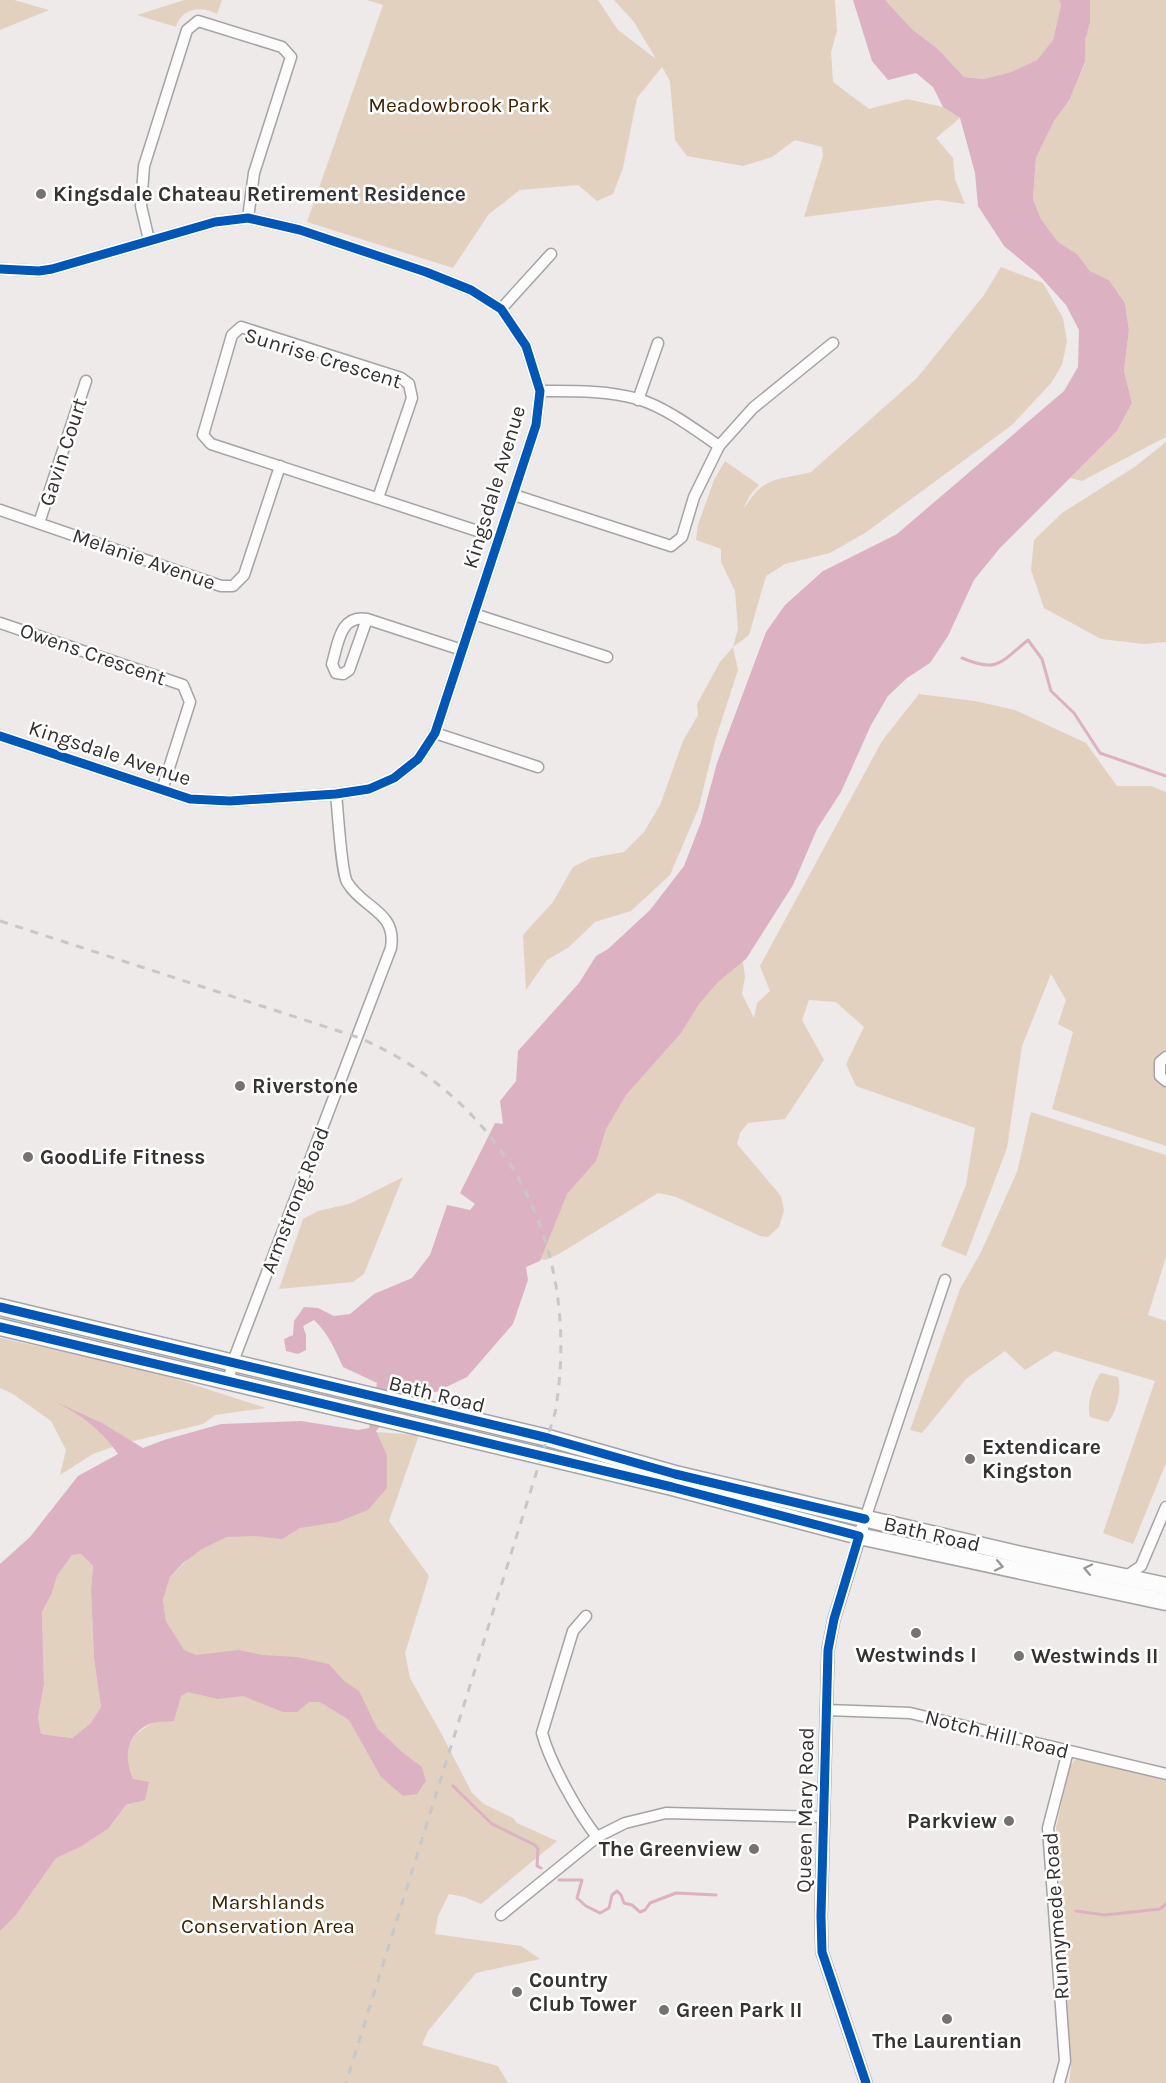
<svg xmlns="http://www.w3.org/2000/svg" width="1166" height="2083" font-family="Karla,sans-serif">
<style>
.green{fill:#e3d1c0}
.water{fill:#dcb2c2;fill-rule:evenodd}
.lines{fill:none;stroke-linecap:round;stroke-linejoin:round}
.stream{stroke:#dcb2c2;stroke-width:3}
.minor-casing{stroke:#a5a3a3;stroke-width:13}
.tertiary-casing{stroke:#a5a3a3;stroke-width:14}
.primary-casing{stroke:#a5a3a3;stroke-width:19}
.minor{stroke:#fcfcfc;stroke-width:10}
.tertiary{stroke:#fcfcfc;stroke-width:12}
.primary{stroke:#fcfcfc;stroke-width:16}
.rail{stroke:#c8c7c7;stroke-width:3;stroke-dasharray:8 8;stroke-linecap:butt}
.cycleway-casing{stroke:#fff;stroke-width:13}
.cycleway{stroke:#0057b8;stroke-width:9}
.oneway{stroke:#989897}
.poi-dot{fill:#757372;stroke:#fff;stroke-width:2}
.labels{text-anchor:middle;stroke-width:5;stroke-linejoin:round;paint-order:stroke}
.park-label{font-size:21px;fill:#402400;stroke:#fff}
.poi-label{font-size:21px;font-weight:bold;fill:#353332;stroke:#fff;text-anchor:start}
.street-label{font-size:21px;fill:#353332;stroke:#fff}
</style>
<rect width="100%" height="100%" fill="#edeae9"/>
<g class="green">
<polygon points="0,0 14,0 49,10 0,30"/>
<path d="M184 0H222L217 14C202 5 181 8 176 27L137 15Z"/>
<polygon points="367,0 598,0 618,30 656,59 634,22 614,0 835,0 837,31 831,52 833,82 869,109 907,99 943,107 963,120 960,118 936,138 953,158 955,179 965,204 937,200 804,217 823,156 822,147 795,140 772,157 743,166 687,156 675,140 670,81 662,67 637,98 623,168 613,194 597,201 578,185 520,190 489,214 453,268 307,222 383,5"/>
<polygon points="885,0 1059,0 1061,5 1053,40 1037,60 1011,72 984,79 964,77 938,49 913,30"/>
<polygon points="1090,0 1166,0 1166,437 1082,481 1070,478 1117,431 1132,403 1124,371 1129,330 1125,303 1109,280 1090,271 1077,254 1058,242 1041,219 1033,199 1036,158 1054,121 1070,99 1085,63 1085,41 1090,23"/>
<path d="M1001 267 1043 283 1063 318 1067 341 1062 365 1051 383 1012 425 865 533 830 553 785 564 766 576 749 635 733 647 738 670 715 741 699 807 670 875 631 911 595 922 569 947 547 960 526 990 523 935 553 902 573 867 591 858 624 852 644 832 660 805 683 741 698 715 697 704 720 662 733 647 738 629 735 591 721 562V549L696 540 698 525 714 480 725 461 759 485 750 495 743 509C749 502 755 491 763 486 777 476 795 477 811 472L917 378 984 295Z"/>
<polygon points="1166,442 1166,642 1144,644 1101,639 1044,608 1031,570 1034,540 1062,513 1136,466"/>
<polygon points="919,694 975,701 1015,710 1086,743 1117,786 1151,786 1166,792 1166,1146 1052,1109 1073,1032 1058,1024 1066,1000 1051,974 1022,1046 1007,1148 966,1256 941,1246 966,1185 975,1128 856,1086 846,1064 864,1027 836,1002 809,1000 802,1020 824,1060 785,1119 748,1123 740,1133 737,1144 781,1196 784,1210 779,1227 768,1237 760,1236 676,1197 658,1193 559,1254 545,1260 523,1255 545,1191 740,942 745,977 742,994 754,1018 757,1003 770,991 760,966 882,741"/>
<polygon points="1031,1112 1166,1155 1166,1257 1148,1315 1166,1321 1166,1463 1133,1544 1103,1533 1155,1381 1055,1351 1025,1370 1005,1351 966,1379 922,1433 910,1430 960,1289 981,1252 1017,1172"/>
<polygon points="403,1177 364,1274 353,1282 279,1289 303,1219 318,1211 349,1204"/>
<polygon points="0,1338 148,1370 266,1408 215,1415 203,1424 121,1444 93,1454 60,1475 66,1450 51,1421 13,1394 0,1388"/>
<path d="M1101 1373 1118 1377C1122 1390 1117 1411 1108 1422L1090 1417C1086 1406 1093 1382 1101 1373Z"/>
<polygon points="376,1432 419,1435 389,1521 429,1576 405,1653 410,1678 441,1733 472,1793 484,1804 513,1818 517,1823 557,1841 481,1904 464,1897 449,1894 438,1916 435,1934 521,1946 540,1959 476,1973 428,2031 422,2045 498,2066 508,2083 0,2083 0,1929 55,1858 110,1827 126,1805 137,1802 133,1779 127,1764 128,1746 135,1735 151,1723 183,1650 166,1621 163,1600 170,1577 188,1559 194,1539 387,1455"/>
<polygon points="81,1554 93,1566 91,1589 94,1659 101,1707 90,1724 72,1738 41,1734 38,1717 44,1685 42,1612 52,1593 57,1576 72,1555"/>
<polygon points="1079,1759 1166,1781 1166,2083 1069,2083 1071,2067 1056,1828 1070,1766 1075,1760"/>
</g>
<path class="water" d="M853 0H885L913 30 938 49 964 77 984 79 1011 72 1037 60 1053 40 1061 5 1059 0H1090V23L1085 41V62L1070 99 1054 121 1036 158 1033 199 1041 219 1058 242 1077 254 1090 271 1109 280 1125 303 1129 330 1124 371 1132 403 1117 431 1000 548 974 580 948 636 930 663 907 678 888 696 871 725 841 792 817 829 793 885 746 959 718 982 699 1004 681 1033 626 1095 606 1129 596 1161 567 1194 540 1261 526 1267 528 1280 513 1324 467 1377 436 1392H413L376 1431 387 1455V1488L368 1510 338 1522 300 1528 282 1539 255 1536 227 1537 202 1549 183 1563 170 1577 163 1600 166 1621 184 1650 196 1655 239 1650 262 1655 297 1657 329 1664 344 1681 359 1691 377 1728 402 1752 422 1767 426 1781 417 1794 403 1796 381 1777 349 1720 320 1702H309L297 1712H283L243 1696 218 1699 188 1692 181 1696 174 1721C166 1722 156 1721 149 1724 125 1736 124 1757 133 1779L149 1782 145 1800 126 1805 109 1828 80 1847 56 1858 15 1916 0 1931V1564L30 1537 78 1476 118 1454C101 1429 81 1415 54 1401L102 1423 143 1448 164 1440 221 1424 301 1421 358 1430 369 1428 377 1383 343 1367C335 1350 328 1333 314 1320L303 1326 306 1335V1350L298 1354 286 1351 284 1339 293 1335 294 1321 304 1307 318 1308 334 1316 350 1314 374 1294 412 1278 430 1255 447 1205 470 1210 475 1204 460 1193 495 1123 503 1124 500 1101 516 1081 518 1051 579 983 596 956 608 949 650 910 684 866 701 822 717 763 766 632 785 605 823 571 897 534 1064 391 1078 367 1079 330 1066 305 1038 274 1004 246 978 206 975 173 960 118 943 107 933 87 916 73 888 80 872 61ZM81 1554 93 1566 91 1589 94 1659 101 1707 90 1724 72 1738 41 1734 38 1717 44 1685 42 1612 52 1593 57 1576 72 1555Z"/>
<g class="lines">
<g class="stream">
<path d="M962 658C998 673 1000 663 1028 640L1042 659 1051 691 1074 713 1100 753 1166 776"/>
<polyline points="453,1786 492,1824 535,1845 538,1849 537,1866 541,1868"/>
<polyline points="559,1880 582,1880 577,1898 586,1906 600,1913 609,1908 612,1895 617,1891 621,1895 624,1903 632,1905 640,1912 645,1910 650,1903 676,1893 716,1895"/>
<polyline points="1076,1911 1105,1915 1160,1909 1166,1904"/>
</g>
<g class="minor-casing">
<g id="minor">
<polyline points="149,240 141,206 144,166 187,30 198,21 282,47 291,57 254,173 248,218"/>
<polyline points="0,269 39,271 52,269 215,222 248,218 300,230 426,272 471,290 501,309 526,346 540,391 536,425 435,733 418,759 394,778 369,789 336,794 230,801 190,799 0,736"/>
<polyline points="501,309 551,254"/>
<path d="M540 391C573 391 606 390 638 399 667 408 694 429 719 446"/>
<polyline points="638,400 658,343"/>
<polyline points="514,495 671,546 682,537 694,497 719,446 753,408 833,343"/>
<polyline points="378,498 412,398 409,384 401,378 241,327 232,335 203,435 211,444 499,538"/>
<polyline points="0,510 221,586 233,586 244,575 280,466"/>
<polyline points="39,523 86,381"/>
<polyline points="474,614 607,657"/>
<path d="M367 619 349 670 343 674 336 673 332 664C338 644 340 614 367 619L462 650"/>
<polyline points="0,623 183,685 190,702 162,790"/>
<polyline points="435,733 538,767"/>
<polyline points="1166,1057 1160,1062 1160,1076 1166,1081"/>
<path d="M229 1380 232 1364 391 948C397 911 363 909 347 882 341 871 338 811 336 794"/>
<polyline points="865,1519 945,1280"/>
<polyline points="1125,1577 1141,1566 1166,1507"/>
<path d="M586 1616 573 1631 542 1733C550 1763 578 1813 597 1837"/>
<polyline points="826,1710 910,1713 1166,1774"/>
<polyline points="501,1915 597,1837 625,1823 666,1813 823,1817"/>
<polyline points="1059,2083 1065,2061 1048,1828 1068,1751"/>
</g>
</g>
<g class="tertiary-casing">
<polyline id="tertiary" points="862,1529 834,1619 828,1650 821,1916 822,1952 866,2083"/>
</g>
<g class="primary-casing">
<g id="primary">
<polyline points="0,1307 548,1438 675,1474 1017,1554 1166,1586"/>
<polyline points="0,1327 672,1487 859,1536 1166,1602"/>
</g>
</g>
<use href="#minor" class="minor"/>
<use href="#tertiary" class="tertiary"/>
<use href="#primary" class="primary"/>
<path class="rail" d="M0 921 357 1037C510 1101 583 1252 555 1413L346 2083"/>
<g class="cycleway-casing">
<g id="cycleway">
<polyline points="0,269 39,271 52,269 215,222 248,218 300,230 426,272 471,290 501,309 526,346 540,391 536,425 435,733 418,759 394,778 369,789 336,794 230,801 190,799 0,736"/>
<polyline points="0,1307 548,1438 675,1474 865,1519"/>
<polyline points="0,1327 672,1487 859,1536 834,1619 828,1650 821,1916 822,1952 866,2083"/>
</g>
</g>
<use href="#cycleway" class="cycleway"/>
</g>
<defs><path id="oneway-chevron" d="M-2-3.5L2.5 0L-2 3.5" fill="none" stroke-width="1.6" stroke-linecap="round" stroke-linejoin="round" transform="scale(1.5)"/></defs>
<g class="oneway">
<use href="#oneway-chevron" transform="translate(999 1566) rotate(12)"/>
<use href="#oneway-chevron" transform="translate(1088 1569) rotate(-168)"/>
</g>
<g class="poi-dot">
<circle cx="41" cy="194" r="6"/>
<circle cx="240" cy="1086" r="6"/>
<circle cx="28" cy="1157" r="6"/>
<circle cx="970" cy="1459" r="6"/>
<circle cx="916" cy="1633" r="6"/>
<circle cx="1019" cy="1656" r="6"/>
<circle cx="1009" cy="1821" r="6"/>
<circle cx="754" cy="1849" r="6"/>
<circle cx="517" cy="1992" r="6"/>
<circle cx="664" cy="2010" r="6"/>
<circle cx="947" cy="2019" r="6"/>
</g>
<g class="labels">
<g class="park-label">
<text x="459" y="112">Meadowbrook Park</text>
<text x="268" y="1909">Marshlands<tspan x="268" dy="24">Conservation Area</tspan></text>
</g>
<g class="poi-label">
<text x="53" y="201">Kingsdale Chateau Retirement Residence</text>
<text x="252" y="1093">Riverstone</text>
<text x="40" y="1164">GoodLife Fitness</text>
<text x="982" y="1454">Extendicare<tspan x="982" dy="24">Kingston</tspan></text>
<text x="916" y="1662" text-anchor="middle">Westwinds I</text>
<text x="1031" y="1663">Westwinds II</text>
<text x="997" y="1828" text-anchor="end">Parkview</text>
<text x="742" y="1856" text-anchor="end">The Greenview</text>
<text x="529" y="1987">Country<tspan x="529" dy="24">Club Tower</tspan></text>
<text x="676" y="2017">Green Park II</text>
<text x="947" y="2048" text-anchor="middle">The Laurentian</text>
</g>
<g class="street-label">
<text transform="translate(323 358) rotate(17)" y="7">Sunrise Crescent</text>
<text transform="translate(63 452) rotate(-72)" y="7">Gavin Court</text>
<text transform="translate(494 487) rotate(-73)" y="7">Kingsdale Avenue</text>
<text transform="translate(144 559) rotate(19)" y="7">Melanie Avenue</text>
<text transform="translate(93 654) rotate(19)" y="7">Owens Crescent</text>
<text transform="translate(110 753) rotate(18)" y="7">Kingsdale Avenue</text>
<text transform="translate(295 1200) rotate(-69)" y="7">Armstrong Road</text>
<text transform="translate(437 1394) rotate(14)" y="7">Bath Road</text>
<text transform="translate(932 1534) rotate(13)" y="7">Bath Road</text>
<text transform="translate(997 1734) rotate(14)" y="7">Notch Hill Road</text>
<text transform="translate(805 1810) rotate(-89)" y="7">Queen Mary Road</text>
<text transform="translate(1056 1916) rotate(-94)" y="7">Runnymede Road</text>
</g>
</g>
</svg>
